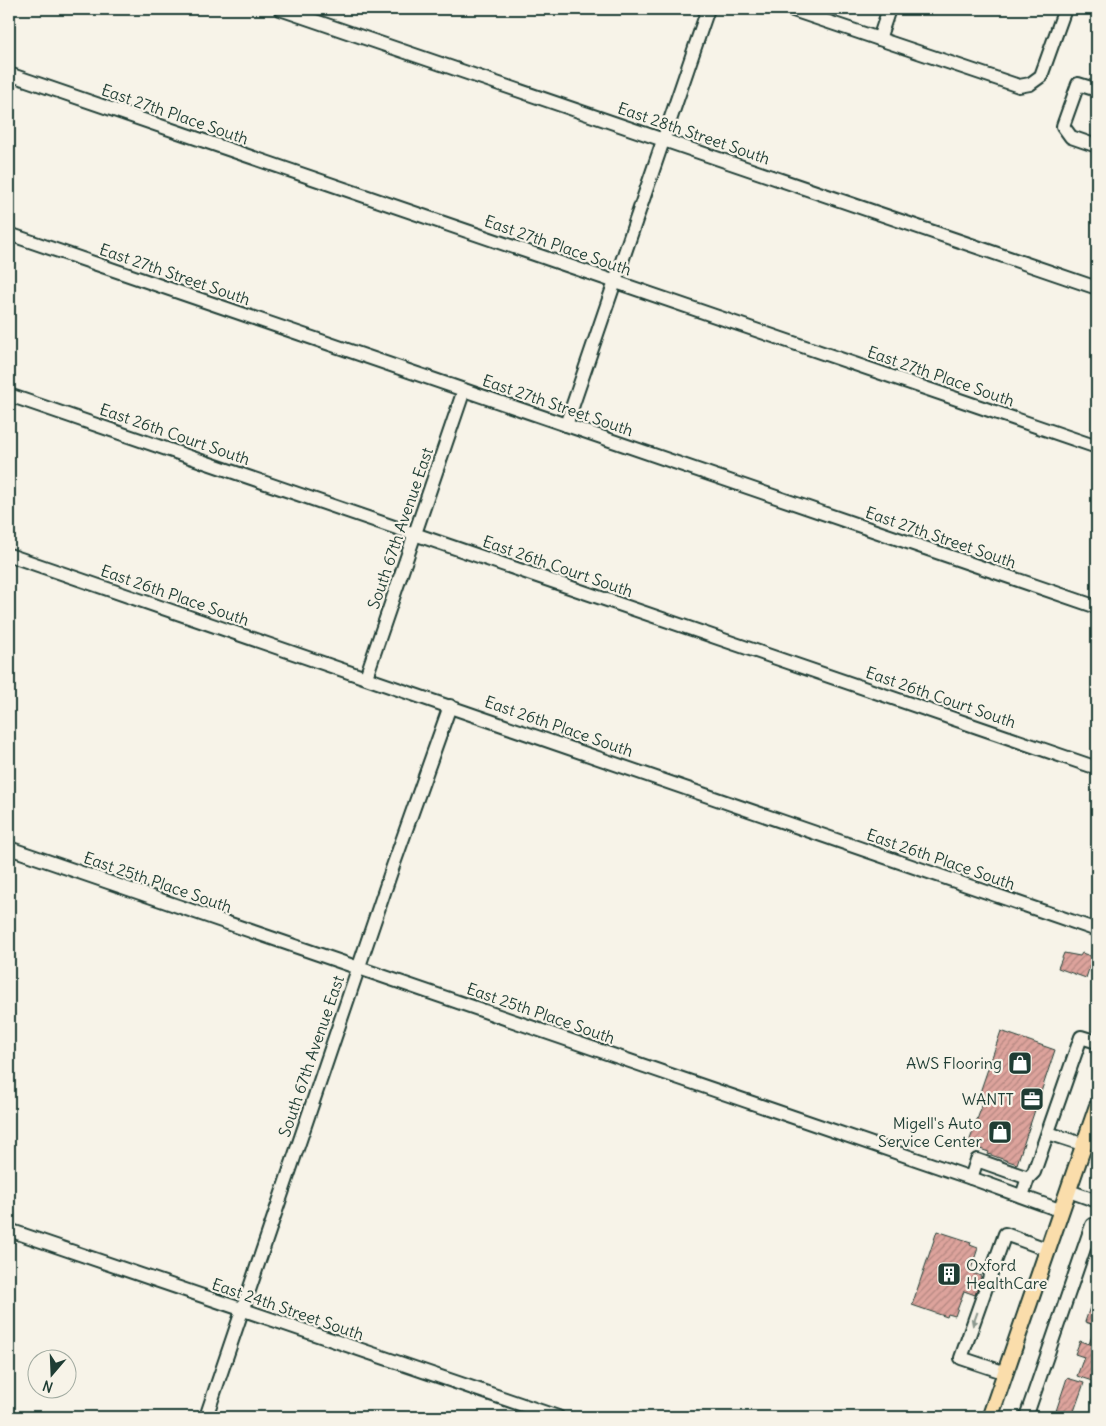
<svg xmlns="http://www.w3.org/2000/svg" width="1106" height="1426" font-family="Delius,sans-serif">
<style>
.building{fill:url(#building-hatch);stroke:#1f3d34}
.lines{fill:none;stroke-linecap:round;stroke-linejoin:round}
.minor-casing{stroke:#1f3d34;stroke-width:16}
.major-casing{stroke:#1f3d34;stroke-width:19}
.minor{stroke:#f7f3e8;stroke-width:12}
.major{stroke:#faddab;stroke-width:15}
.oneway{fill:#8b988e}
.labels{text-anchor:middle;stroke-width:4.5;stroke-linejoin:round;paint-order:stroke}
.street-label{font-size:16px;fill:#1f3d34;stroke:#f7f3e8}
.poi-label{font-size:16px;fill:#1f3d34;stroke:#f7f3e8;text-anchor:end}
</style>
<defs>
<pattern id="building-hatch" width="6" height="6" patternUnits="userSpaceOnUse" patternTransform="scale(1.25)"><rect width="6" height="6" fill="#dda39c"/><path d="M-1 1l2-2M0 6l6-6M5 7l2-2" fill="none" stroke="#b38680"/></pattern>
</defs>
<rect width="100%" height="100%" fill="#f7f3e8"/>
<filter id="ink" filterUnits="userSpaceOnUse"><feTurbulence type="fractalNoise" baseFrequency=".02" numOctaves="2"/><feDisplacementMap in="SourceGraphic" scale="10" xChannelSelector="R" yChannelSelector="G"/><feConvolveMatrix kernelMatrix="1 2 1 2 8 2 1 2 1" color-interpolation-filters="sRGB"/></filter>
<g filter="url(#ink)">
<g class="building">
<polygon points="1064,953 1080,956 1082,953 1093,957 1086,978 1058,968"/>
<polygon points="1001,1031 1055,1050 1017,1164 988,1154 989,1152 968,1145 983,1103 977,1101"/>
<polygon points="937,1231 971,1242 970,1245 978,1248 970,1272 981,1276 981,1278 975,1295 964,1291 955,1316 948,1314 947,1317 912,1305"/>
<polygon points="1095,1292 1097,1292 1097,1326 1085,1322"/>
<polygon points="1096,1326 1097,1327 1097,1375 1094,1374 1092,1381 1077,1376 1084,1357 1075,1354 1080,1341 1089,1344"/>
<polygon points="1067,1378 1084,1383 1072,1417 1054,1417"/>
</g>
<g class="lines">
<g class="minor-casing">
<g id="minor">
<polyline points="280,9 1097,288"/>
<polyline points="790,9 1019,86 1030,84 1041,76 1065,9"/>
<polyline points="879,39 889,9"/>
<polyline points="9,74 1097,447"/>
<polyline points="1097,90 1078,84 1063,126 1071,137 1097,146"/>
<polyline points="9,234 1097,607"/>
<polyline points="9,395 1097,768"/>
<polyline points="566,425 708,9"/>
<polyline points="9,555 1097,930"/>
<polyline points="366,677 464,390"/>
<polyline points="9,848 971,1178 1062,1211"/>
<polyline points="1048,1133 1085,1145"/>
<polyline points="971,1178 977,1160 1028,1178"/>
<polyline points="1069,1191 1097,1201"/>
<polyline points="1022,1196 1028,1178 1034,1172 1081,1037 1097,1042"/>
<polyline points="9,1230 558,1417"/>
<polyline points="1006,1373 961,1358 1005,1234 1049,1250"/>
<polyline points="206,1417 392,869 450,706"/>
<polyline points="1026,1417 1092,1225"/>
</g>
</g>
<g class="major-casing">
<polyline id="major" points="990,1417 1097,1107"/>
</g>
<use href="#minor" class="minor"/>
<use href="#major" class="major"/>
</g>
<defs><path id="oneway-solid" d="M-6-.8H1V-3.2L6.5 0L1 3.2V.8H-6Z" transform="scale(1.25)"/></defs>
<use class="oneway" href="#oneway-solid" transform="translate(975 1319) rotate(110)"/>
</g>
<defs>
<g id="shop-square" transform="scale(1.25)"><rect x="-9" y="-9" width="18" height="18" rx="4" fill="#1f3d34" stroke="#f7f3e8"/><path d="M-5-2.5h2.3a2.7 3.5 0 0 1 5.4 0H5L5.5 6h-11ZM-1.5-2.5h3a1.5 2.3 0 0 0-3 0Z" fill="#fff"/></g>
<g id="office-square" transform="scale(1.25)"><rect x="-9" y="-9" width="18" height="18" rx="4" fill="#1f3d34" stroke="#f7f3e8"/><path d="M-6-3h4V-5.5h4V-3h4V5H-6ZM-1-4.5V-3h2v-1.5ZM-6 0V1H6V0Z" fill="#fff"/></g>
<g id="building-square" transform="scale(1.25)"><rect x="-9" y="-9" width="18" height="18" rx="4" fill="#1f3d34" stroke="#f7f3e8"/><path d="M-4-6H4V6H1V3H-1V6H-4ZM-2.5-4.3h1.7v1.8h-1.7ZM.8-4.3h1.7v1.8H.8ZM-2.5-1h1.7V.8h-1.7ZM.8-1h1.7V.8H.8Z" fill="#fff"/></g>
</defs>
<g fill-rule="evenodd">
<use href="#shop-square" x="1020" y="1063"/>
<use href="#office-square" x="1032" y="1099"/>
<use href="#shop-square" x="1000" y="1132"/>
<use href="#building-square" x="949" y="1274"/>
</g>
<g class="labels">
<g class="street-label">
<text transform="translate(175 114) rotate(19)" y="6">East 27th Place South</text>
<text transform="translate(694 133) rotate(19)" y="6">East 28th Street South</text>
<text transform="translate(558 245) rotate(19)" y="6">East 27th Place South</text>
<text transform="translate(175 274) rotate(19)" y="6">East 27th Street South</text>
<text transform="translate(941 376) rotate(19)" y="6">East 27th Place South</text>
<text transform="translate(558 405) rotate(19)" y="6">East 27th Street South</text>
<text transform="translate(175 434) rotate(19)" y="6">East 26th Court South</text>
<text transform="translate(400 528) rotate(-71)" y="6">South 67th Avenue East</text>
<text transform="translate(941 537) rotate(19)" y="6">East 27th Street South</text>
<text transform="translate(558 566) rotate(19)" y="6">East 26th Court South</text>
<text transform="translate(175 595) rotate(19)" y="6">East 26th Place South</text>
<text transform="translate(941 697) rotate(19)" y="6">East 26th Court South</text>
<text transform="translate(559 726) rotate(19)" y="6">East 26th Place South</text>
<text transform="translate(941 859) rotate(19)" y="6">East 26th Place South</text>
<text transform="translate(158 882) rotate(19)" y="6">East 25th Place South</text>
<text transform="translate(541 1013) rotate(19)" y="6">East 25th Place South</text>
<text transform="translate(311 1056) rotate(-71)" y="6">South 67th Avenue East</text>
<text transform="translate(288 1309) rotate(19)" y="6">East 24th Street South</text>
</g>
<g class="poi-label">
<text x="1002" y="1069">AWS Flooring</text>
<text x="1014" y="1105">WANTT</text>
<text x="982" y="1129">Migell's Auto<tspan x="982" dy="18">Service Center</tspan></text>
<text x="966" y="1271" text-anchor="start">Oxford<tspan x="966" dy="18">HealthCare</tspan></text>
</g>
</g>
<rect width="1106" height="1426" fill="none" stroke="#f7f3e8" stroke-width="30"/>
<rect x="15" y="15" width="1076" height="1396" fill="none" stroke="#1f3d34" stroke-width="2" filter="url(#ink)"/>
<g transform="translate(52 1374) rotate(199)"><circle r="24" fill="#f7f3e8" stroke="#a1aaa0"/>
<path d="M0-4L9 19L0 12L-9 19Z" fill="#1f3d34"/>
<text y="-8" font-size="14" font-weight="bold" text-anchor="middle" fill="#1f3d34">N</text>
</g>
</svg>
